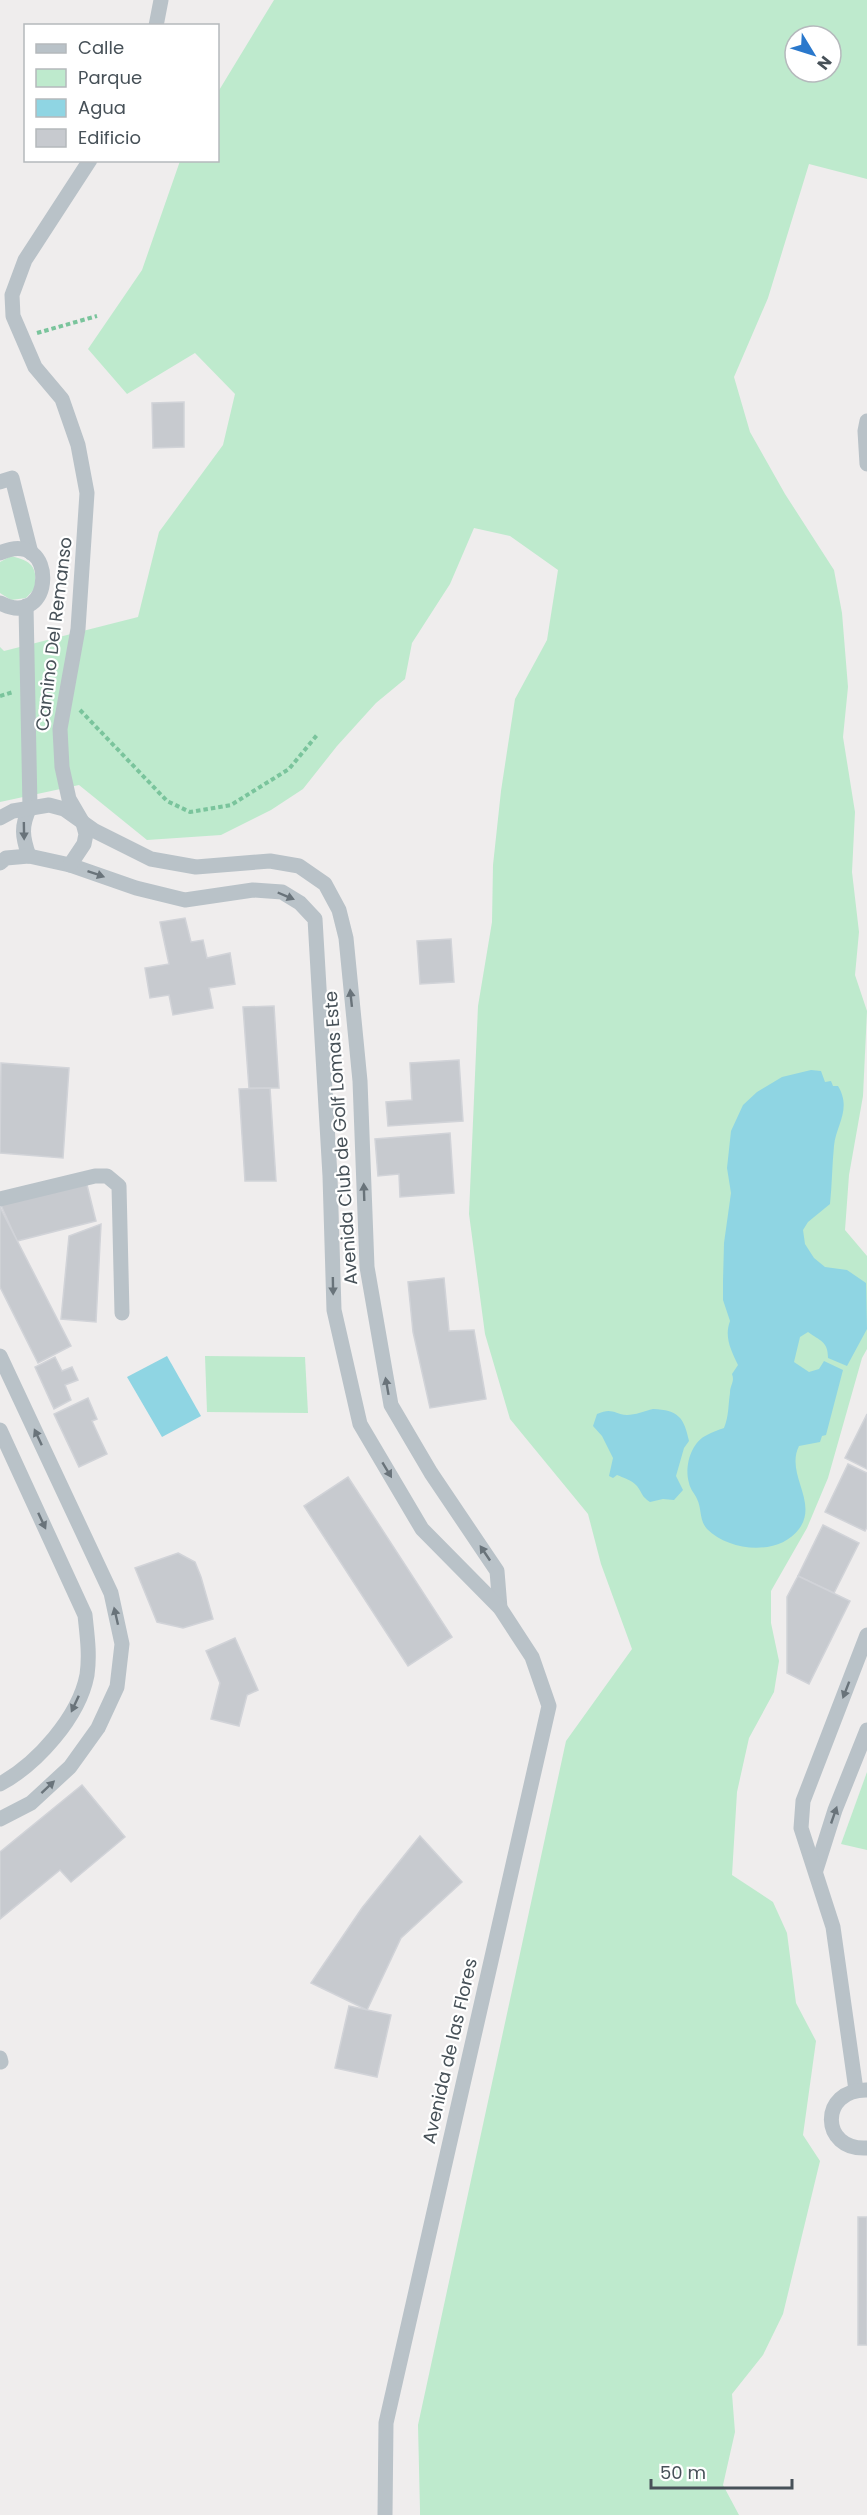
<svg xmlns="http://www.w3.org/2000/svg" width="867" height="2515" font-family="Poppins,sans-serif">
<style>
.green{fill:#beeacd;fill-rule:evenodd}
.water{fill:#8fd5e3}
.building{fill:#c7cacf;stroke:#d1d3d8;stroke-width:1.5}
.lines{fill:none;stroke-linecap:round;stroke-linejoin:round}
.path{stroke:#7ac49c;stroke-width:4;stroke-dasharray:4.5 3;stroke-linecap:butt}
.minor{stroke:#b9c2c8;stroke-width:15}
.oneway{fill:#69737a}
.labels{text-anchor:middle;stroke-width:4.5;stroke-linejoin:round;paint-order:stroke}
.street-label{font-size:18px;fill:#475158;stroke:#fff}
</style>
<rect width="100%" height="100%" fill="#efeded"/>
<g class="green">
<path d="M274 0H867V179L809 164 768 298 734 377 750 432 785 494 834 570 842 613 848 687 843 737 855 812 852 872 859 932 855 975 867 1011 863 1096 849 1175 845 1230 867 1256V1349L862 1358 828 1478 807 1528 771 1591V1623L779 1661 774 1692 749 1738 737 1792 732 1875 773 1902 787 1933 796 2003 816 2041 803 2135 820 2161 783 2314 763 2355 732 2394 735 2432 723 2485 739 2515H420V2511L418 2425 566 1741 632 1649 601 1564 588 1514 510 1419 485 1334 469 1214 478 1006 492 922 493 865 501 791 515 699 547 640 558 570 510 536 474 528 450 584 412 643 405 679 376 703 337 746 303 789 271 810 221 835 147 840 79 785 0 802V647L4 651 138 617 159 532 223 445 235 394 195 353 127 394 88 349 142 270 180 161 218 160V92ZM795 36H831V72H795Z"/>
<path d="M11 556C32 561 36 566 36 587L26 598 11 600 0 593V562Z"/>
<polygon points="205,1356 305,1357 308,1413 207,1412"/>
<polygon points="867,1772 867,1850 841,1844"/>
</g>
<g class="water">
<path d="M811 1070 821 1071 825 1082 831 1081 833 1086H838C852 1109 836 1125 834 1146 832 1166 832 1185 830 1204L808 1222 803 1230 805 1244 814 1258 825 1267 847 1270 866 1283 867 1329 847 1366 828 1358C828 1341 820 1341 808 1332L800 1337 794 1362 809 1372 819 1369 824 1361 843 1370 826 1435 822 1436 820 1442 799 1446C785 1474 819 1502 799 1529 779 1556 730 1552 707 1529 699 1520 702 1509 697 1499 695 1494 690 1489 689 1483 684 1467 691 1442 707 1435 712 1432 718 1430 724 1428 729 1416 728 1406 730 1393 730 1385 735 1382 732 1374L738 1365C731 1350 724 1337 730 1321L723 1300V1281L724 1243 731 1193 727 1168 731 1131 743 1105 757 1092 782 1077Z"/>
<polygon points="167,1356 201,1416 162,1437 127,1377"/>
<path d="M653 1409C678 1410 684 1417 689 1441L684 1448 676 1476 683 1490 674 1500 663 1499 650 1502C641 1496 643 1494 637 1486 632 1480 624 1478 617 1475L613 1478 609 1476 613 1458 602 1436 593 1426 597 1414C612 1407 614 1414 627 1415 635 1415 645 1411 653 1409Z"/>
</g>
<g class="building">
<polygon points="184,402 184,447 153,448 152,403"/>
<polygon points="185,918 191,942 203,940 207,958 230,953 235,984 209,988 213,1008 173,1015 169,995 150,998 145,968 169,964 160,922"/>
<polygon points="451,939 454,982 420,984 417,941"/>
<polygon points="274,1006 279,1088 249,1088 243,1007"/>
<polygon points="459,1060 463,1121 388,1126 386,1102 412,1100 410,1063"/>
<polygon points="1,1063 69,1068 63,1158 0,1153"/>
<polygon points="270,1088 276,1181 245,1181 239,1089"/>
<polygon points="450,1133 454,1193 400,1197 399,1174 378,1176 375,1139"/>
<polygon points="86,1181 96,1221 17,1241 0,1203"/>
<polygon points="0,1207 71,1346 38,1363 0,1287"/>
<polygon points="101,1224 96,1322 61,1319 69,1236"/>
<polygon points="444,1278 449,1331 474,1330 486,1399 430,1408 413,1332 408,1282"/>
<polygon points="55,1357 62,1371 72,1367 78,1380 65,1385 71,1400 54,1409 35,1367"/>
<polygon points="88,1398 97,1419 92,1421 107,1454 79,1467 54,1414"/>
<polygon points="867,1414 867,1469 845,1458"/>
<polygon points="848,1464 867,1473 867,1527 865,1531 825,1512"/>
<polygon points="348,1477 452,1637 408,1666 304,1506"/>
<polygon points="823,1525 859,1543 834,1593 798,1576"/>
<polygon points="178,1553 195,1562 201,1577 213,1619 183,1628 157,1622 135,1568"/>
<polygon points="798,1576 850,1601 809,1684 787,1673 787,1597"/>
<polygon points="235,1638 258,1690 247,1695 239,1726 211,1719 220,1683 206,1651"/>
<polygon points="82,1785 125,1837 71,1882 60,1870 0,1919 0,1852"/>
<polygon points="420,1836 462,1882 401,1938 367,2010 311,1983 362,1908"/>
<polygon points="349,2006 391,2015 377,2077 335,2068"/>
<rect x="858" y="2217" width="9" height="128"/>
</g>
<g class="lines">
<g class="path">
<polyline points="37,333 97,316"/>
<polyline points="0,696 13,692"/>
<polyline points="80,710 167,801 190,812 231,805 289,769 317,735"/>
</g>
<g class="minor">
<polyline points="156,26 161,0"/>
<polyline points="867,421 865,431 867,464"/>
<polyline points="0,482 12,478 31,553"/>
<path d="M0 553C59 526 55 632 0 603"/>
<path d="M26 606 30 807C21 826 22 836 29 856"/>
<polyline points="0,818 13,811 49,805 64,809 95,831 151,859 196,867 270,861 299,866 325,884 339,910 346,938 360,1081 367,1267 391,1405 431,1473 497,1571 500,1608"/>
<polyline points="0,863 6,858 29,856 70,865 136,888 185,900 253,890 282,892 300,903 315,919 330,1176 334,1310 360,1424 422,1529 500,1608 532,1657 549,1706 386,2423 385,2515"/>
<polyline points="70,865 84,844 86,834 83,823 69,799 62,767 60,729 78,629 87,493 78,445 62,399 35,367 13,316 12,295 25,260 90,160"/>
<polyline points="0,1199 95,1176 107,1176 119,1186 122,1313"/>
<polyline points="0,1356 111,1593 122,1644 117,1687 98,1728 70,1767 31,1803 0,1819"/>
<path d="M0 1430 85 1615C87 1635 90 1654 87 1675 79 1717 37 1764 0 1784"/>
<polyline points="816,1870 835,1810 867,1730"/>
<polyline points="0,2058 1,2062"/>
<polyline points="856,2090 833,1927 801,1828 803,1801 867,1635"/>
<path d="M867 2090C819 2089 820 2151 867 2148"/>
</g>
</g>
<defs><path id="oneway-solid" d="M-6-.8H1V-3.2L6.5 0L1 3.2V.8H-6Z" transform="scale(1.5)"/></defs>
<g class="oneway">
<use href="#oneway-solid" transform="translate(24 831) rotate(89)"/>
<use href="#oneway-solid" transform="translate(96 874) rotate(19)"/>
<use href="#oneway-solid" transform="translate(286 896) rotate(23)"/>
<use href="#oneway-solid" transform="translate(351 998) rotate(-96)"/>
<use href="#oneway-solid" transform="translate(364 1192) rotate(-92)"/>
<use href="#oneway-solid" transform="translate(333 1286) rotate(89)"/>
<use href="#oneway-solid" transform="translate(387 1386) rotate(-100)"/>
<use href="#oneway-solid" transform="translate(38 1437) rotate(-115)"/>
<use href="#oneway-solid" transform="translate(387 1470) rotate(59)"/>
<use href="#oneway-solid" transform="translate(42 1521) rotate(65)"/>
<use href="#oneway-solid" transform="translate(485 1553) rotate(-124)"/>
<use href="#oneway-solid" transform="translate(116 1616) rotate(-103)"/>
<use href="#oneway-solid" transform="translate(846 1690) rotate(111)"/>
<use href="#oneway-solid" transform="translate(75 1704) rotate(115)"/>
<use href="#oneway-solid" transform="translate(48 1787) rotate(-43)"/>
<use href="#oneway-solid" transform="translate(834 1815) rotate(-71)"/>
</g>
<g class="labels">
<g class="street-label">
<text transform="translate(54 634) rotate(-83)" y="6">Camino Del Remanso</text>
<text transform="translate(341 1138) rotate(-94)" y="6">Avenida Club de Golf Lomas Este</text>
<text transform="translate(450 2051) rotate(-77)" y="6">Avenida de las Flores</text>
</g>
</g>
<rect x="24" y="24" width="195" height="138" fill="#ffffff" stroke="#b5b9bc" stroke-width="1.5"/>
<rect x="36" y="44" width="30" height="9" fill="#b9c2c8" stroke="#b5b9bc" stroke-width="1.5"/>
<text x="78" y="54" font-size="18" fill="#475158">Calle</text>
<rect x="36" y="69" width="30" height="18" fill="#beeacd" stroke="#b5b9bc" stroke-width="1.5"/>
<text x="78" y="84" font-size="18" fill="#475158">Parque</text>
<rect x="36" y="99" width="30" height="18" fill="#8fd5e3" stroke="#b5b9bc" stroke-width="1.5"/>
<text x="78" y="114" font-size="18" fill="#475158">Agua</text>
<rect x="36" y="129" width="30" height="18" fill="#c7cacf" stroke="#b5b9bc" stroke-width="1.5"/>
<text x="78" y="144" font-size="18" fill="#475158">Edificio</text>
<g transform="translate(813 54) rotate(128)"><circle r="28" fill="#ffffff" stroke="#b5b9bc" stroke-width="1.5"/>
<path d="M0-4.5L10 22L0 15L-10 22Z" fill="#2a78cc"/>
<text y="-9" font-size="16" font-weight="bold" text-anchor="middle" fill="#475158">N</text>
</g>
<path d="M651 2479v9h141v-9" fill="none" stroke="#475158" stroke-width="3"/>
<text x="660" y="2479" font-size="18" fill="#475158" stroke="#ffffff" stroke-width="4.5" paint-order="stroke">50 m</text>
</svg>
